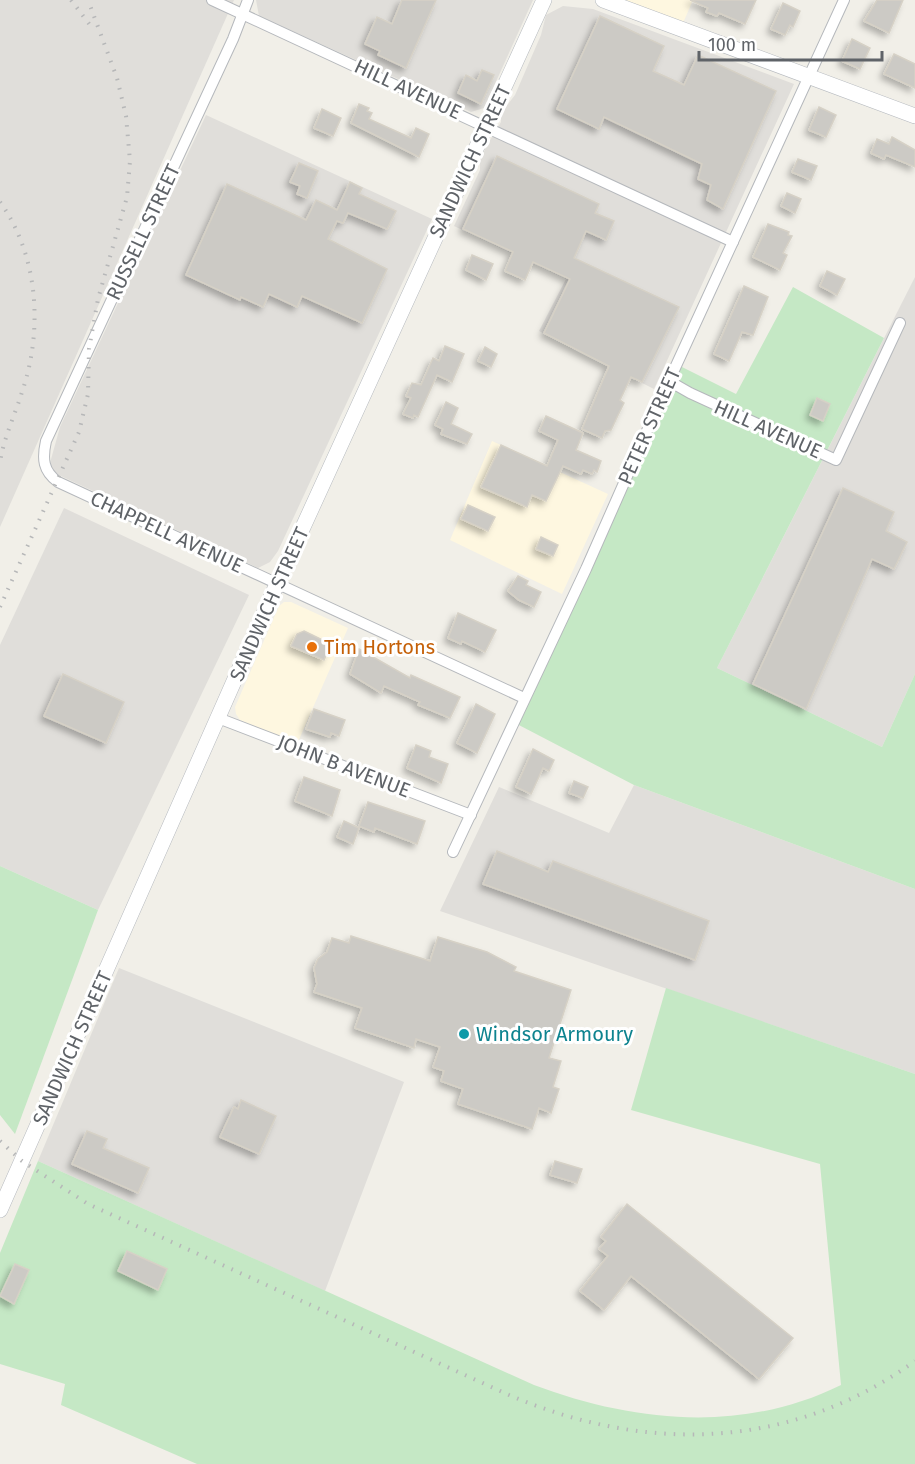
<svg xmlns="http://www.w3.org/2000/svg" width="915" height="1464" font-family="'Fira Sans',sans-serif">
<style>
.commercial{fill:#fef7e0}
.industrial{fill:#e0deda}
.green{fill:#c5e8c5}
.building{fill:#cccac5;stroke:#d6d1c6;stroke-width:1.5;filter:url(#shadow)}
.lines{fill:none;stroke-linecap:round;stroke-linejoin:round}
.street-casing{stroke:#b5b8bc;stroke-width:12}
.secondary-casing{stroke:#b6babf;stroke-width:16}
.street{stroke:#fff;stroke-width:10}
.secondary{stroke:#fff;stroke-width:15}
.rail{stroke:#b6b7b8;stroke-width:4;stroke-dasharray:1.5 8;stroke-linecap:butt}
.food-dot{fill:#e8710a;stroke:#fff;stroke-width:2}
.culture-dot{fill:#0f9aa8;stroke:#fff;stroke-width:2}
.labels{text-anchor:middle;stroke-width:6;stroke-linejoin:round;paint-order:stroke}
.street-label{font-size:20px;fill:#5f6368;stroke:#fff}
.food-label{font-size:20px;fill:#c56008;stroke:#fff;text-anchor:start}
.culture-label{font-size:20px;fill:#0d838f;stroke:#fff;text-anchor:start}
</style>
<defs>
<filter id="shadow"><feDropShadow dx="-4" dy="4" stdDeviation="3" flood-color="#0004"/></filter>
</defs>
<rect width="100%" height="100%" fill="#f1efe8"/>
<g class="commercial">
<polygon points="621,0 693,0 683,23"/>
<polygon points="492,441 608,494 562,594 450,540"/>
<polygon points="284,602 291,602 348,628 297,744 240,720 236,714 235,707 279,606"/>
</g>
<g class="industrial">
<polygon points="0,0 234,0 0,527"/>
<polygon points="256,0 533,0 484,108 471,112 259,16"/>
<polygon points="563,6 593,9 794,84 654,389 539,331 566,279 454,226 480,170 480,161 486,147 501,122 501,113 515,95 541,35 546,15"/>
<polygon points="206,115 432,219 278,551 270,562 258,568 48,470 60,427"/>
<polygon points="915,277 915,674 882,747 717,668"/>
<polygon points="64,508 249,595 98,910 0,866 0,645"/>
<polygon points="634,785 915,889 915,1074 440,911 499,787 609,833"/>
<polygon points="119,968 404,1082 325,1291 38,1161"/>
</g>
<g class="green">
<polygon points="793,287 884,338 717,668 882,747 915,674 915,889 634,785 515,723 680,366 736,394"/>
<polygon points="0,866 98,910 15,1134 0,1115"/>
<path d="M666 988 915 1074V1464H197L61 1405 65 1384 0 1364V1253L38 1161 534 1385C633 1422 742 1434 841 1385L820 1164 631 1110Z"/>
</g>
<g class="building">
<polygon points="402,0 436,0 406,68 378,55 380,51 365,44 377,17 392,24"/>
<polygon points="690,0 756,0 745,24 719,13 717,16 706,12 708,8"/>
<polygon points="877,0 903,0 889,33 864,21"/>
<polygon points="783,3 800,11 793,27 790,25 785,35 771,29"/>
<polygon points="600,16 664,46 653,71 684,85 698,55 776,91 723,209 707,200 711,185 698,179 702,164 604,117 599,129 557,109"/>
<polygon points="852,39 870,48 860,69 842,61"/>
<polygon points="894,54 915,64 915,88 884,74"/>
<polygon points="482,70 494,75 481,104 458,93 466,75 477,81"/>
<polygon points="359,104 369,108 367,111 372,113 369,119 411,138 416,128 429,134 419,157 351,123"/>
<polygon points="819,107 836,115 826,137 809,130"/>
<polygon points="322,109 341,118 333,136 314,128"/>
<polygon points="892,137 915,150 915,167 886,155 884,159 871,153 877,139 889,144"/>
<polygon points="497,156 599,204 595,213 614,221 606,240 586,231 574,258 679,307 642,382 631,377 620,400 624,403 619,413 611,430 605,431 602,438 582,429 609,366 544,333 570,279 533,262 525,280 505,271 513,252 463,229"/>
<polygon points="798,159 817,166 811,180 792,172"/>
<polygon points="299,163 318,171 307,198 297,194 300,186 290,182"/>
<polygon points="350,182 362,188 359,194 396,211 387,229 348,213 343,223 337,221 328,239 387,269 362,323 302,296 297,307 269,294 263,307 241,297 240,300 186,275 227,184 306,220 316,200 337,210"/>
<polygon points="787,193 801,199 795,213 781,206"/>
<polygon points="768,224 789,232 788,235 792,236 783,253 787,255 780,270 753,257"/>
<polygon points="472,255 493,264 486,280 466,270"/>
<polygon points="827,271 845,279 837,295 820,286"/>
<polygon points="744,286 768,297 753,335 742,332 729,361 714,354"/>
<polygon points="445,346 464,354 452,382 437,375 418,417 414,415 413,418 403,414 411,398 406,396 412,383 421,385 433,358 439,361"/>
<polygon points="485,347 497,354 491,367 478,361"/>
<polygon points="817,398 830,404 823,421 810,415"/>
<polygon points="446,402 458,408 451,424 472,434 467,444 441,434 443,429 435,425"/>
<polygon points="546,416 583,433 576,450 601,461 597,472 594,470 592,474 583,470 581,474 563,466 546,501 532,495 527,507 481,487 501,445 547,466 558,440 539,431"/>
<polygon points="843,488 894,512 886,531 907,542 894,569 872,559 806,709 753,684"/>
<polygon points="468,505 495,517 488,531 461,519"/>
<polygon points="541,537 558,545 553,556 536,549"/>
<polygon points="518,576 528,581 526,585 541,592 534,607 519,600 508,591"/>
<polygon points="458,613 496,630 485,652 462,641 461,644 448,638"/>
<polygon points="304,631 331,644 324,660 291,646 297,634"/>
<polygon points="359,649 410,678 411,675 460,697 450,718 418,705 420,702 384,686 381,693 350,674"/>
<polygon points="63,674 124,702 106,743 44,716"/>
<polygon points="476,704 495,714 477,753 457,743"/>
<polygon points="314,709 345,720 339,736 331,733 330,737 306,729"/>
<polygon points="416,745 431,751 429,757 448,764 441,783 407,768"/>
<polygon points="533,749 554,760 549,771 543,768 531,794 516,787"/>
<polygon points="304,777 340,790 332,816 295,801"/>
<polygon points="574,781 588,787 583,798 569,793"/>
<polygon points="368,802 425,821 417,844 375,828 374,832 359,826"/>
<polygon points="344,821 359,828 353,844 337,837"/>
<polygon points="497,851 548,872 553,861 709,921 695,960 483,884"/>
<polygon points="351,936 430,961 438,937 487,952 516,967 514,971 571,990 549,1058 561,1061 553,1087 559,1089 551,1113 539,1108 532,1129 458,1104 463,1089 441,1081 444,1071 433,1067 440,1047 416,1039 414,1048 355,1028 362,1008 314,992 317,984 314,968 318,959 327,952 332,938 349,943"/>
<polygon points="241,1100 276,1116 259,1154 220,1137 234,1107 238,1109"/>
<polygon points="87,1131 107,1139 103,1148 149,1168 138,1193 72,1164"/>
<polygon points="555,1161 582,1169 577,1183 550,1175"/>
<polygon points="627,1204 793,1338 759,1379 631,1276 604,1310 580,1291 608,1256 599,1249 606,1241 601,1237"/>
<polygon points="127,1251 167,1269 158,1290 118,1271"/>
<polygon points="15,1264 29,1270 14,1304 0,1296"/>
</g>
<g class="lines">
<g class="street-casing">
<g id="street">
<polyline points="212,0 733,242"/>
<path d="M248 0 233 39 46 441C42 459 43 471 58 482L524 698"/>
<polyline points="669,381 690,393 836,460 900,323"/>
<polyline points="218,718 471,815"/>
<polyline points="453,852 586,569 669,381 844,0"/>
</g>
</g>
<g class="secondary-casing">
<g id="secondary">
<polyline points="603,0 915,116"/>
<polyline points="0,1210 277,584 544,0"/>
</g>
</g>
<use href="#street" class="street"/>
<use href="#secondary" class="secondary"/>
<g class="rail">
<polyline points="71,0 93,29"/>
<path d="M0 202C39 256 43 331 22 392 15 415 4 437 0 462"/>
<polyline points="0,607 79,432 88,394 89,349 98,299 127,197 130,161 126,116 117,78 88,0"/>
<path d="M0 1141 22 1161 88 1204 509 1395C647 1454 791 1450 915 1361"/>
</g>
</g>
<circle class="food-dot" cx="312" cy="647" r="6"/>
<circle class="culture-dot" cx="464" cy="1034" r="6"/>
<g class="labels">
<g class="street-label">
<text transform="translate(408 89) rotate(25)" y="7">HILL AVENUE</text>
<text transform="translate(470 161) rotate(-65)" y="7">SANDWICH STREET</text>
<text transform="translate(143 232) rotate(-65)" y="7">RUSSELL STREET</text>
<text transform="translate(649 426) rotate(-66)" y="7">PETER STREET</text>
<text transform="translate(768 429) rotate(24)" y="7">HILL AVENUE</text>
<text transform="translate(167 532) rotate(25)" y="7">CHAPPELL AVENUE</text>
<text transform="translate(269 604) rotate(-66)" y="7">SANDWICH STREET</text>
<text transform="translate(344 766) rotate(21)" y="7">JOHN B AVENUE</text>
<text transform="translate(72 1048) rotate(-66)" y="7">SANDWICH STREET</text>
</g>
<g class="food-label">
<text x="324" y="654">Tim Hortons</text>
</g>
<g class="culture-label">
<text x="476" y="1041">Windsor Armoury</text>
</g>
</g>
<path d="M699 51v9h183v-9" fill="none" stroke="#5f6368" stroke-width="3"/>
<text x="708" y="51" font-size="18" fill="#5f6368" stroke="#ffffff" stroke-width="4.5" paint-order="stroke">100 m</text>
</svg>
